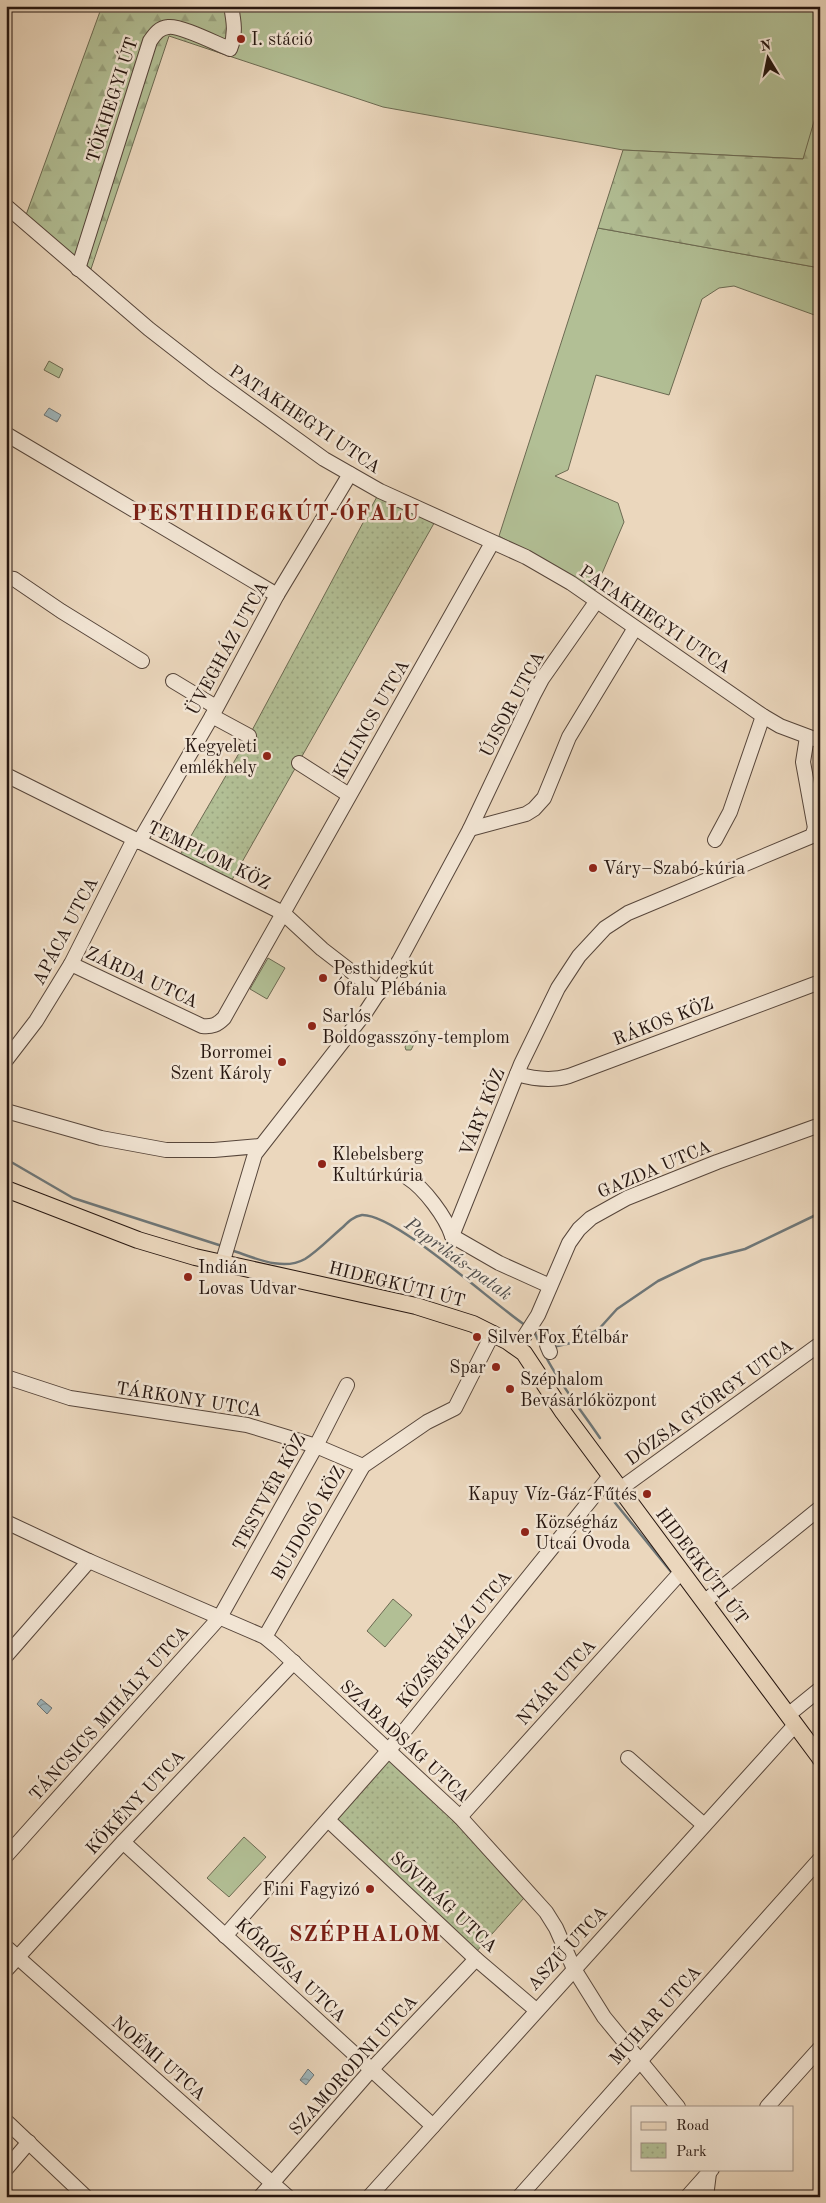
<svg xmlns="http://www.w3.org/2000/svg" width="826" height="2203" font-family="'Old Standard TT',serif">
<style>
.grass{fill:#b2bf95;stroke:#6c6a52}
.forest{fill:url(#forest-firs);stroke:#6c6a52}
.park{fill:url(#park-dots);stroke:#6c6a52}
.water{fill:url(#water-waves);stroke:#6e7677}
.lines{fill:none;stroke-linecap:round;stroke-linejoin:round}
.stream{stroke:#6e7677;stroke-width:2.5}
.minor-casing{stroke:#57463b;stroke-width:16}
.major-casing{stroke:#261610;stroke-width:18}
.minor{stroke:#f2e5d4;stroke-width:14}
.major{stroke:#ebd7bd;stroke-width:16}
.poi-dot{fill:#8f2418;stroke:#f2e5d4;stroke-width:2}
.labels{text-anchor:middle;stroke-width:5;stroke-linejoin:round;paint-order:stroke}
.poi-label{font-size:18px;fill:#261610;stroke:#f2e5d4;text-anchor:start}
.street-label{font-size:18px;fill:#261610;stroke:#f2e5d4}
.water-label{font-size:19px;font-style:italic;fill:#504e4c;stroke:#f2e5d4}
.district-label{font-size:22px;font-weight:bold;letter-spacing:1px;fill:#7a1f14;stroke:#f2e5d4}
</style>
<defs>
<pattern id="forest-firs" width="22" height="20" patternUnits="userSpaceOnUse" patternTransform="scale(1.25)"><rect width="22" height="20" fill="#b2bf95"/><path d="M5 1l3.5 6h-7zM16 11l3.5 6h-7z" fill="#99a37f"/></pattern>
<pattern id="park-dots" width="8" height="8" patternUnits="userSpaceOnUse" patternTransform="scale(1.25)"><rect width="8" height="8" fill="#b2bf95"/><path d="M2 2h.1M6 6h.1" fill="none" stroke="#99a37f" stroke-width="1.8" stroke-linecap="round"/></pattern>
<pattern id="water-waves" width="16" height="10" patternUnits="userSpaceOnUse" patternTransform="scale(1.25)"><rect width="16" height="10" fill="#9eb6bc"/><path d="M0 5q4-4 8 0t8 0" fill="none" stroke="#819397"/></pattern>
</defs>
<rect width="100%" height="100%" fill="#ebd7bd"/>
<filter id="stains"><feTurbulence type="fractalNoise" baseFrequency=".004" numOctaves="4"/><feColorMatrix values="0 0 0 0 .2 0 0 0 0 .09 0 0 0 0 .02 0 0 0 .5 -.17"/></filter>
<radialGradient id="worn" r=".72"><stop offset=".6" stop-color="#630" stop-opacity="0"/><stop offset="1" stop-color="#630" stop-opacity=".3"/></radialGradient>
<g class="grass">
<polygon points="231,6 820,6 820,101 804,159 623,150 383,107 226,55"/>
<polygon points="598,228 820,268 820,317 734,286 719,288 702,299 669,395 596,375 568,470 555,476 618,503 624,522 595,590 499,536"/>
<polygon points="49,361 63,369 59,378 44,370"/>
<polygon points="268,958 285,968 267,999 250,989"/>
<polygon points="418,1031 419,1034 411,1050 406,1050 405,1047 413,1032"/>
<polygon points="393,1599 412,1615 385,1647 367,1631"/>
<polygon points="244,1837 266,1857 229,1897 207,1878"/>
</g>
<g class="forest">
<polygon points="102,6 231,6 226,55 169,36 91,269 26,215"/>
<polygon points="820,101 820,268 598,228 623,150 803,159"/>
</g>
<g class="park">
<polygon points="380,491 437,518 229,885 177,860 249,736"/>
<polygon points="390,1758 455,1822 524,1898 476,1952 337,1820"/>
</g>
<g class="water">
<polygon points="49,408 61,415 57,422 44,415"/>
<polygon points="41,1699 52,1708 47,1714 37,1704"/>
<polygon points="308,2069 314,2075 306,2085 300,2080"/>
</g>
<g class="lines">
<g class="stream">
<polyline points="6,1159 73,1198 222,1246"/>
<path d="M231 1250C253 1257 282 1272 305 1259 318 1251 331 1237 343 1227 348 1222 354 1216 362 1215 396 1214 492 1303 525 1325"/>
<polyline points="534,1331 542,1349"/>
<polyline points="553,1347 571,1343 598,1330 617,1309 658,1281 702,1260 745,1249 820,1213"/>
<path d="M546 1357C561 1386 582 1411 600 1438"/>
<polyline points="608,1487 608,1493 612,1499 672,1573"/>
<polyline points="813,1762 820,1771"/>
</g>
<g class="minor-casing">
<g id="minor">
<polyline points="6,206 149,329 212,378 324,459 380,491 526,557 571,583 763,716 780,726 820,741"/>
<path d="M78 269 150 41C155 34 159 28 168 27 180 25 217 44 230 49 236 34 234 22 231 6"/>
<polyline points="6,434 277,595"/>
<polyline points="6,578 14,579 61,611 142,661"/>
<polyline points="173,681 216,707"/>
<polyline points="212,716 249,736"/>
<polyline points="807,737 803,762 815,828 819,836"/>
<polyline points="299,763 349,795"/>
<polyline points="6,775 283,913 322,949 379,993"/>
<polyline points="470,829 526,814 534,809 544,798 569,737 635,628"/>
<polyline points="715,840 730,812 763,716"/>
<polyline points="139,842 212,716 277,595 350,474"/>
<path d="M71 964 202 1026C212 1027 217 1025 224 1018L492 543"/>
<polyline points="6,1060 36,1021 71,964 134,839"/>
<path d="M517 1074C534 1079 552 1081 569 1076L820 982"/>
<polyline points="6,1111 101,1138 166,1150 214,1150 260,1146"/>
<path d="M408 1178C424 1188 446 1217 452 1236L499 1263 550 1286"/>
<polyline points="452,1236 521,1064 558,988 579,956 605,928 628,913 812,836 815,828"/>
<polyline points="222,1264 255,1154 365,1013 399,961 470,829 533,696 542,679 596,602"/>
<polyline points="547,1345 550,1352"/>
<polyline points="517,1348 538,1315 569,1243 579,1229 591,1218 627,1198 717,1162 820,1125"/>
<polyline points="6,1377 70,1398 247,1425 316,1446 363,1466"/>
<polyline points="620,1489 820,1344"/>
<polyline points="6,1522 89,1561 265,1637 277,1647 460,1817 546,1912 556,1928 574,1969 604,2017 678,2107"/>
<polyline points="704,1602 820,1508"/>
<polyline points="265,1637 363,1466 427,1422 455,1408 493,1333"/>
<polyline points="6,1656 89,1561"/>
<polyline points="788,1715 820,1689"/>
<polyline points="628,1758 704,1825"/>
<polyline points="460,1817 681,1572"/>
<polyline points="328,1820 476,1959 536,2010"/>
<polyline points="123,1842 433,2126"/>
<polyline points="6,1856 220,1617 316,1446 347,1385"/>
<polyline points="225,1936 389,1750 610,1476"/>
<polyline points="6,1947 288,2197"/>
<polyline points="6,1970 123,1842 294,1662"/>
<polyline points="767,2107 820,2048"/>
<polyline points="6,2121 86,2197"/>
<polyline points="6,2169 29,2142"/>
<polyline points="260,2197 371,2070 476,1959"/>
<polyline points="369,2197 795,1725"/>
<polyline points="519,2197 820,1859"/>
<polyline points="687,2197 712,2169"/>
<polyline points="706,2197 709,2173"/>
</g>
</g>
<g class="major-casing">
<polyline id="major" points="6,1189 138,1240 195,1257 416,1306 473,1324 507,1341 524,1353 563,1412 820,1758"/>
</g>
<use href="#minor" class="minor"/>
<use href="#major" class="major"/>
</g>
<g class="poi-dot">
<circle cx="241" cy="39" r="5"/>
<circle cx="267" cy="756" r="5"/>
<circle cx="593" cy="868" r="5"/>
<circle cx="323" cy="978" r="5"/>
<circle cx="312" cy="1026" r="5"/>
<circle cx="282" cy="1062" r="5"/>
<circle cx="322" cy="1164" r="5"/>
<circle cx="188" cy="1277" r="5"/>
<circle cx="477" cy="1337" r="5"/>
<circle cx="496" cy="1367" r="5"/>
<circle cx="510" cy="1389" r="5"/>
<circle cx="647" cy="1494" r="5"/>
<circle cx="525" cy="1532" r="5"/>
<circle cx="370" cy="1889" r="5"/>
</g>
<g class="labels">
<g class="poi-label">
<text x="251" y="45">I. stáció</text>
<text x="257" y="752" text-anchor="end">Kegyeleti<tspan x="257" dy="21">emlékhely</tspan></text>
<text x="603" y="874">Váry–Szabó-kúria</text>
<text x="333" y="974">Pesthidegkút<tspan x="333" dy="21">Ófalu Plébánia</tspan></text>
<text x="322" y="1022">Sarlós<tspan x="322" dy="21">Boldogasszony-templom</tspan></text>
<text x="272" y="1058" text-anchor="end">Borromei<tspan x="272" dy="21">Szent Károly</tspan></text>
<text x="332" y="1160">Klebelsberg<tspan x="332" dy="21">Kultúrkúria</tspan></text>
<text x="198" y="1273">Indián<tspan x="198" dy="21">Lovas Udvar</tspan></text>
<text x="487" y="1343">Silver Fox Ételbár</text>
<text x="486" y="1373" text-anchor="end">Spar</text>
<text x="520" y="1385">Széphalom<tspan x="520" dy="21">Bevásárlóközpont</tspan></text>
<text x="637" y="1500" text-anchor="end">Kapuy Víz-Gáz-Fűtés</text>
<text x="535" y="1528">Községház<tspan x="535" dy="21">Utcai Óvoda</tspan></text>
<text x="360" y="1895" text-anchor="end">Fini Fagyizó</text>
</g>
<g class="street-label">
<text transform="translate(112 100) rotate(-72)" y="6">TÖKHEGYI ÚT</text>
<text transform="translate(305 419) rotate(34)" y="6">PATAKHEGYI UTCA</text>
<text transform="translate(655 619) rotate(34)" y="6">PATAKHEGYI UTCA</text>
<text transform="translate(227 648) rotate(-61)" y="6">ÜVEGHÁZ UTCA</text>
<text transform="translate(512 704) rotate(-62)" y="6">ÚJSOR UTCA</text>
<text transform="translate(371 719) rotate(-60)" y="6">KILINCS UTCA</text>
<text transform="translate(209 855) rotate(26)" y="6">TEMPLOM KÖZ</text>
<text transform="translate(65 931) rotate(-62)" y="6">APÁCA UTCA</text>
<text transform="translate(142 977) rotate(25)" y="6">ZÁRDA UTCA</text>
<text transform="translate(663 1021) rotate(-21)" y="6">RÁKOS KÖZ</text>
<text transform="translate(482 1112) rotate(-68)" y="6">VÁRY KÖZ</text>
<text transform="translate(654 1169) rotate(-23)" y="6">GAZDA UTCA</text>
<text transform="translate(397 1284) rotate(14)" y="6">HIDEGKÚTI ÚT</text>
<text transform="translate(189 1399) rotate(9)" y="6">TÁRKONY UTCA</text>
<text transform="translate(709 1402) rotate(-36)" y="6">DÓZSA GYÖRGY UTCA</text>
<text transform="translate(269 1492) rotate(-61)" y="6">TESTVÉR KÖZ</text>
<text transform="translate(308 1523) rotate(-60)" y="6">BUJDOSÓ KÖZ</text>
<text transform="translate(702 1566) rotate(53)" y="6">HIDEGKÚTI ÚT</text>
<text transform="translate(454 1639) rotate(-51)" y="6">KÖZSÉGHÁZ UTCA</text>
<text transform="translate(556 1682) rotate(-48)" y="6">NYÁR UTCA</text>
<text transform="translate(109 1713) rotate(-48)" y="6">TÁNCSICS MIHÁLY UTCA</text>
<text transform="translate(405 1741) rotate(43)" y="6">SZABADSÁG UTCA</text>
<text transform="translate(135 1802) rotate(-47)" y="6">KÖKÉNY UTCA</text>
<text transform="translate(444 1902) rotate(43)" y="6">SÓVIRÁG UTCA</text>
<text transform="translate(567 1948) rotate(-47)" y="6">ASZÚ UTCA</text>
<text transform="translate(291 1970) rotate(43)" y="6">KŐRÓZSA UTCA</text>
<text transform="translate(655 2015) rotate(-48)" y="6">MUHAR UTCA</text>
<text transform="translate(159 2058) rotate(41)" y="6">NOÉMI UTCA</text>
<text transform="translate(353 2065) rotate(-48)" y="6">SZAMORODNI UTCA</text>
</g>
<g class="water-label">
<text transform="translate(459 1258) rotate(36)" y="7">Paprikás-patak</text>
</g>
<g class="district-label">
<text x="276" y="520">PESTHIDEGKÚT-ÓFALU</text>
<text x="365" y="1941">SZÉPHALOM</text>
</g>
</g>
<rect width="826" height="2203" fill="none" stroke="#ebd7bd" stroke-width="25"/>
<rect x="8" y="8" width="811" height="2188" fill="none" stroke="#261610" stroke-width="2.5"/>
<rect x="12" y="12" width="801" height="2178" fill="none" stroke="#261610"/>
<rect x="631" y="2106" width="162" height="65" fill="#f2e5d4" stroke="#a09286"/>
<rect x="641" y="2122" width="25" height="8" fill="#ebd7bd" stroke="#a09286"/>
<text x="676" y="2130" font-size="15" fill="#261610">Road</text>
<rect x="641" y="2143" width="25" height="15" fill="url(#park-dots)" stroke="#a09286"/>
<text x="676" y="2156" font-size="15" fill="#261610">Park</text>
<g transform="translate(768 58) rotate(350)" stroke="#f2e5d4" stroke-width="4" paint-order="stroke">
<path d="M0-4L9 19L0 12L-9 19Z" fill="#261610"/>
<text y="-8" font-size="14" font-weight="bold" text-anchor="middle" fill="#261610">N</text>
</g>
<rect width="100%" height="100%" filter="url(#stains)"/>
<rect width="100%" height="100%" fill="url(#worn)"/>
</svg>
